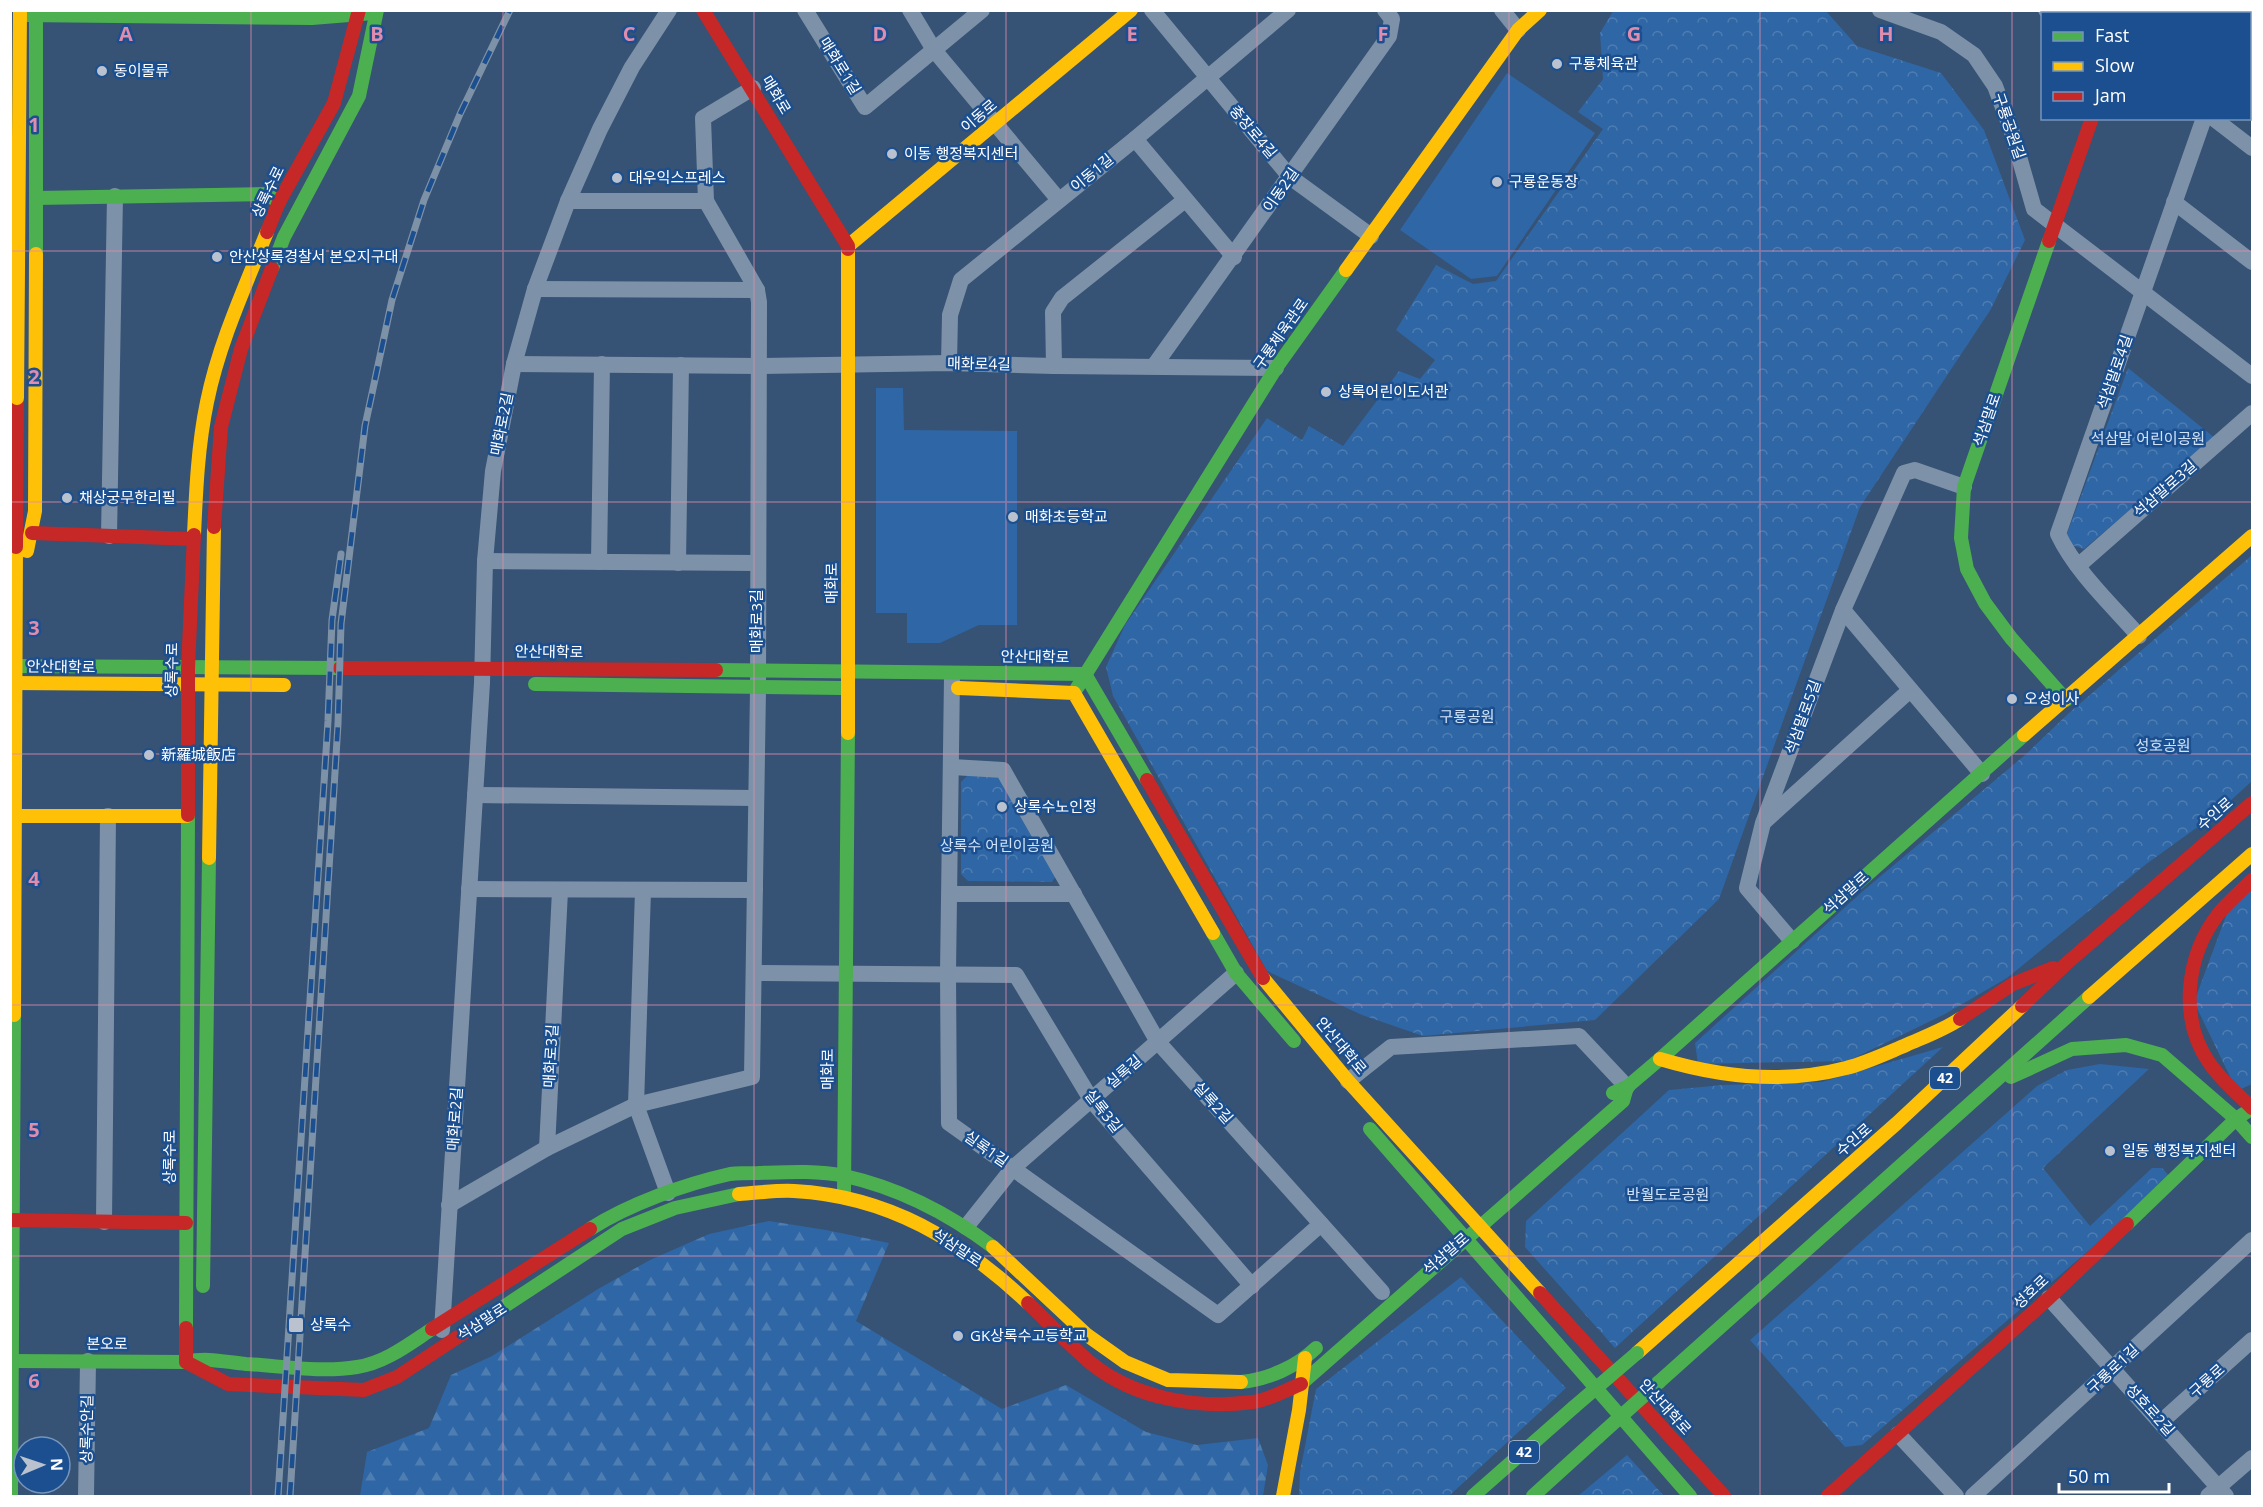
<svg xmlns="http://www.w3.org/2000/svg" width="2263" height="1507" font-family="'Open Sans','Noto Sans KR',sans-serif">
<style>
.grass{fill:#2f66a5}
.forest{fill:url(#forest-firs)}
.park{fill:url(#park-crowns)}
.lines{fill:none;stroke-linecap:round;stroke-linejoin:round}
.street{stroke:#7d92a8;stroke-width:16}
.fast{stroke:#4caf50;stroke-width:14}
.slow{stroke:#ffc107;stroke-width:14}
.jam{stroke:#c62828;stroke-width:14}
.rail-casing{stroke:#7e92a7;stroke-width:7}
.rail{stroke:#1b4f8f;stroke-width:4.5;stroke-dasharray:14;stroke-linecap:butt}
.fast-bridge{stroke:#4caf50;stroke-width:14}
.slow-bridge{stroke:#ffc107;stroke-width:14}
.grid{fill:none;stroke:#e08cad;stroke-width:1.5;stroke-opacity:0.55}
.poi-dot{fill:#b9c2ce;stroke:#1b4f8f;stroke-width:2}
.labels{text-anchor:middle;stroke-width:5;stroke-linejoin:round;paint-order:stroke}
.shield{fill:#1b4f8f;stroke:#bbcadd;stroke-width:1.5}
.shield-label{font-size:14px;font-weight:bold;fill:#fff}
.poi-label{font-size:15px;fill:#fff;stroke:#1b4f8f;text-anchor:start}
.street-label{font-size:15px;fill:#fff;stroke:#1b4f8f}
.park-label{font-size:15px;fill:#cfe3fa;stroke:#1b4f8f}
.grid-label{font-size:20px;text-anchor:middle;font-weight:bold;fill:#e08cad;stroke:#1b4f8f;stroke-width:5;stroke-linejoin:round;paint-order:stroke}
</style>
<defs>
<pattern id="forest-firs" width="22" height="20" patternUnits="userSpaceOnUse" patternTransform="scale(1.5)"><rect width="22" height="20" fill="#2f66a5"/><path d="M5 1l3.5 6h-7zM16 11l3.5 6h-7z" fill="#4e7db2"/></pattern>
<pattern id="park-crowns" width="20" height="18" patternUnits="userSpaceOnUse" patternTransform="scale(1.5)"><rect width="20" height="18" fill="#2f66a5"/><path d="M2 6a3 3 0 1 1 6 0M12 15a3 3 0 1 1 6 0" fill="none" stroke="#4e7db2"/></pattern>
</defs>
<rect width="100%" height="100%" fill="#365274"/>
<g class="grass">
<polygon points="1507,73 1595,133 1497,276 1471,279 1400,230"/>
<polygon points="876,388 903,388 904,430 1017,431 1017,625 979,625 940,643 907,643 907,613 876,613"/>
</g>
<polygon class="forest" points="769,1221 826,1230 889,1243 856,1321 1002,1409 1066,1385 1146,1432 1197,1445 1258,1438 1268,1465 1263,1496 360,1496 367,1452 429,1428 451,1375 492,1356 598,1289 650,1260 709,1234"/>
<g class="park">
<polygon points="1613,11 1826,11 1857,46 1941,73 1984,130 2025,240 1991,309 1860,507 1719,899 1595,1020 1423,1036 1362,1015 1267,971 1113,696 1106,667 1125,625 1267,418 1302,440 1309,426 1343,446 1399,371 1420,379 1435,360 1396,330 1436,265 1473,284 1496,281 1603,129 1578,112 1603,79 1600,33"/>
<polygon points="2128,368 2215,438 2084,549 2072,545 2067,534"/>
<polygon points="2252,555 2252,781 2217,813 2145,865 2007,978 1945,1014 1848,1061 1698,1064 1695,1043 1863,891 2025,755 2069,713"/>
<polygon points="968,775 997,775 1056,876 1052,882 968,881 961,874 961,782"/>
<polygon points="2252,885 2252,1084 2237,1091 2194,1002 2230,905"/>
<polygon points="1943,1047 1615,1348 1525,1247 1526,1221 1669,1090 1723,1085 1822,1082"/>
<polygon points="2100,1064 2149,1069 2043,1168 2090,1226 2152,1168 2162,1168 2172,1179 1862,1445 1845,1447 1750,1340 2037,1086 2067,1070"/>
<polygon points="1461,1277 1566,1388 1449,1496 1299,1496 1300,1472 1316,1389"/>
<polygon points="1627,1455 1664,1496 1578,1496"/>
</g>
<g class="lines">
<g class="street">
<polyline points="805,10 865,107 982,10"/>
<polyline points="910,10 934,50 1059,200"/>
<polyline points="1152,10 1290,177 1371,236"/>
<polyline points="1502,10 1518,30"/>
<polyline points="1880,10 1941,32 1974,55 1995,86 2011,129 2034,209 2252,376"/>
<polyline points="2046,10 2050,14"/>
<polyline points="2213,118 2252,148"/>
<polyline points="1135,139 1234,257"/>
<polyline points="568,201 706,201"/>
<polyline points="2174,202 2252,262"/>
<polyline points="535,289 757,290"/>
<polyline points="949,363 950,315 961,280 1135,139 1288,10"/>
<polyline points="514,364 759,366 949,363 1054,366 1276,368"/>
<polyline points="1054,366 1053,312 1062,298 1185,200"/>
<polyline points="1154,366 1389,36 1392,19 1385,10"/>
<polyline points="109,536 115,196"/>
<polyline points="485,561 757,563"/>
<polyline points="599,562 602,364"/>
<polyline points="678,563 681,365"/>
<polyline points="2078,566 2252,413"/>
<polyline points="1843,610 1982,774"/>
<path d="M2139 636C2111 604 2076 572 2058 534L2204 118"/>
<polyline points="952,677 948,973 949,1123 1218,1315 1321,1224"/>
<polyline points="952,767 1003,770 1158,1042 1382,1292"/>
<polyline points="475,795 755,798"/>
<polyline points="1765,821 1909,691"/>
<polyline points="469,889 755,890"/>
<polyline points="643,891 636,1105 668,1193"/>
<polyline points="950,894 1074,894"/>
<polyline points="1792,941 1747,888 1763,823 1843,610 1904,473 1915,470 1964,487"/>
<polyline points="755,973 1016,975 1092,1101 1252,1286"/>
<polyline points="1348,1081 1391,1047 1579,1036 1627,1087"/>
<polyline points="547,1148 560,891"/>
<polyline points="449,1205 547,1148 636,1105 752,1077 758,689 759,302 757,290 706,201 703,118 753,88"/>
<polyline points="104,1222 108,816"/>
<polyline points="966,1227 1013,1168 1236,973"/>
<polyline points="2049,1298 2226,1496"/>
<polyline points="442,1330 482,683 485,561 493,471 514,364 535,289 568,201 600,129 632,67 669,10"/>
<polyline points="2161,1422 2252,1340"/>
<polyline points="1898,1434 1956,1496"/>
<polyline points="86,1496 88,1361"/>
<polyline points="1973,1496 2252,1240"/>
<polyline points="2208,1496 2252,1458"/>
</g>
<g class="fast">
<polyline points="22,15 312,18 374,13"/>
<polyline points="36,198 266,194 279,202"/>
<polyline points="2049,241 1964,487 1961,538 1967,569 1985,603 2011,638 2066,700"/>
<polyline points="36,254 36,15"/>
<polyline points="272,268 284,237 359,96 377,10"/>
<polyline points="10,666 340,668"/>
<polyline points="716,670 1085,674 1147,780"/>
<polyline points="535,684 842,688"/>
<polyline points="1077,688 1276,368 1346,270"/>
<polyline points="1213,933 1236,973 1294,1041"/>
<polyline points="2011,1077 2072,1049 2126,1045 2162,1055 2236,1119"/>
<polyline points="1613,1093 1627,1087 1660,1059 2024,735"/>
<polyline points="2236,1119 2252,1137"/>
<polyline points="1370,1129 1690,1496"/>
<polyline points="844,1192 848,733"/>
<polyline points="2127,1224 2236,1119 2251,1109"/>
<path d="M590 1229C629 1204 685 1184 730 1174 739 1173 749 1173 758 1173 786 1172 817 1170 845 1176 899 1188 949 1214 993 1247"/>
<polyline points="203,1286 209,858"/>
<polyline points="482,1321 622,1229 675,1208 739,1194"/>
<polyline points="186,1328 188,815"/>
<path d="M10 1361 186 1362C207 1357 225 1362 246 1364 282 1366 321 1373 357 1367 385 1363 409 1344 432 1329"/>
<path d="M1241 1382C1269 1379 1296 1367 1316 1348"/>
<polyline points="1659,1382 2089,997"/>
<polyline points="1301,1384 1623,1101 1627,1087"/>
<polyline points="11,1496 14,1015"/>
<polyline points="1473,1496 1574,1407"/>
<polyline points="1533,1496 1598,1437"/>
</g>
<g class="slow">
<polyline points="2129,14 2130,10"/>
<polyline points="848,246 1131,10"/>
<polyline points="848,249 848,733"/>
<polyline points="1346,270 1518,30 1540,10"/>
<path d="M194 535C196 490 198 445 207 402 219 343 245 287 267 232"/>
<polyline points="27,551 35,511 36,254"/>
<polyline points="10,683 284,685"/>
<polyline points="958,688 1074,693 1213,933"/>
<polyline points="2024,735 2252,536"/>
<polyline points="10,816 187,816"/>
<polyline points="209,858 214,527"/>
<polyline points="1263,978 1348,1081 1540,1293"/>
<polyline points="2089,997 2252,854"/>
<polyline points="14,1015 16,547"/>
<path d="M1660 1059C1720 1077 1785 1084 1846 1068 1866 1063 1887 1053 1906 1045 1924 1037 1943 1030 1960 1019"/>
<path d="M739 1194C757 1193 776 1190 794 1191 888 1196 961 1240 1028 1303"/>
<polyline points="993,1247 1087,1335 1125,1362 1168,1380 1241,1382"/>
<polyline points="1637,1353 1897,1123 2022,1006"/>
<polyline points="1283,1496 1299,1410 1305,1358"/>
</g>
<g class="jam">
<polyline points="703,10 848,246 848,249"/>
<polyline points="2240,10 2244,14"/>
<polyline points="267,232 279,202 334,103 359,10"/>
<polyline points="2049,241 2092,118"/>
<polyline points="214,527 221,427 241,349 272,268"/>
<polyline points="32,533 193,539"/>
<polyline points="16,547 17,398"/>
<polyline points="340,668 716,670"/>
<polyline points="1147,780 1263,978"/>
<polyline points="188,815 188,668 194,535"/>
<path d="M2252 880C2241 891 2229 901 2219 913 2186 955 2178 1019 2210 1064 2222 1081 2238 1094 2252 1108"/>
<polyline points="2022,1006 2067,963 2252,803"/>
<polyline points="1960,1019 2013,984 2053,968"/>
<polyline points="10,1220 186,1223"/>
<polyline points="1540,1293 1724,1496"/>
<path d="M1028 1303C1049 1323 1069 1345 1092 1364 1136 1399 1198 1409 1253 1402 1269 1400 1286 1390 1301 1384"/>
<polyline points="186,1328 186,1362 228,1384 364,1390 397,1377 482,1321"/>
<polyline points="432,1329 590,1229"/>
<polyline points="1828,1496 2049,1298 2127,1224"/>
</g>
<g class="rail-casing">
<g id="rail">
<polyline points="278,1496 328,721 332,620 341,554"/>
<polyline points="290,1496 338,724 341,624 365,426 392,300 424,200 460,114 510,10"/>
</g>
</g>
<use href="#rail" class="rail"/>
<g class="fast-bridge">
<polyline points="1574,1407 1637,1353"/>
<polyline points="1598,1437 1659,1382"/>
</g>
<polyline class="slow-bridge" points="17,398 20,10"/>
</g>
<path class="grid" d="M251 10V1496M503 10V1496M754 10V1496M1006 10V1496M1257 10V1496M1509 10V1496M1760 10V1496M2012 10V1496M10 251H2252M10 502H2252M10 754H2252M10 1005H2252M10 1256H2252"/>
<g class="poi-dot">
<circle cx="1557" cy="64" r="6"/>
<circle cx="102" cy="71" r="6"/>
<circle cx="892" cy="154" r="6"/>
<circle cx="617" cy="178" r="6"/>
<circle cx="1497" cy="182" r="6"/>
<circle cx="217" cy="257" r="6"/>
<circle cx="1326" cy="392" r="6"/>
<circle cx="67" cy="498" r="6"/>
<circle cx="1013" cy="517" r="6"/>
<circle cx="2012" cy="699" r="6"/>
<circle cx="149" cy="755" r="6"/>
<circle cx="1002" cy="807" r="6"/>
<circle cx="2110" cy="1151" r="6"/>
<rect x="288" y="1317" width="16" height="16" rx="3"/>
<circle cx="958" cy="1336" r="6"/>
</g>
<g class="labels">
<g class="shield">
<rect x="1930" y="1067" width="30" height="22" rx="4.5"/>
<rect x="1509" y="1441" width="30" height="22" rx="4.5"/>
</g>
<g class="shield-label">
<text x="1945" y="1083">42</text>
<text x="1524" y="1457">42</text>
</g>
<g class="poi-label">
<text x="1569" y="69">구룡체육관</text>
<text x="114" y="76">동이물류</text>
<text x="904" y="159">이동 행정복지센터</text>
<text x="629" y="183">대우익스프레스</text>
<text x="1509" y="187">구룡운동장</text>
<text x="229" y="262">안산상록경찰서 본오지구대</text>
<text x="1338" y="397">상록어린이도서관</text>
<text x="79" y="503">채상궁무한리필</text>
<text x="1025" y="522">매화초등학교</text>
<text x="2024" y="704">오성이사</text>
<text x="161" y="760">新羅城飯店</text>
<text x="1014" y="812">상록수노인정</text>
<text x="2122" y="1156">일동 행정복지센터</text>
<text x="310" y="1330">상록수</text>
<text x="970" y="1341">GK상록수고등학교</text>
</g>
<g class="street-label">
<text transform="translate(840 66) rotate(58)" y="5">매화로1길</text>
<text transform="translate(776 95) rotate(59)" y="5">매화로</text>
<text transform="translate(979 116) rotate(-40)" y="5">이동로</text>
<text transform="translate(2009 126) rotate(71)" y="5">구룡공원길</text>
<text transform="translate(1253 132) rotate(50)" y="5">충장로4길</text>
<text transform="translate(1092 173) rotate(-39)" y="5">이동1길</text>
<text transform="translate(1281 190) rotate(-55)" y="5">이동2길</text>
<text transform="translate(268 192) rotate(-64)" y="5">상록수로</text>
<text transform="translate(1281 334) rotate(-55)" y="5">구룡체육관로</text>
<text transform="translate(979 364) rotate(1)" y="5">매화로4길</text>
<text transform="translate(2115 372) rotate(-71)" y="5">석삼말로4길</text>
<text transform="translate(1987 420) rotate(-71)" y="5">석삼말로</text>
<text transform="translate(502 424) rotate(-79)" y="5">매화로2길</text>
<text transform="translate(2165 489) rotate(-41)" y="5">석삼말로3길</text>
<text transform="translate(832 583) rotate(-90)" y="5">매화로</text>
<text transform="translate(757 621) rotate(-90)" y="5">매화로3길</text>
<text transform="translate(549 652) rotate(1)" y="5">안산대학로</text>
<text transform="translate(1035 657) rotate(1)" y="5">안산대학로</text>
<text transform="translate(61 667) rotate(1)" y="5">안산대학로</text>
<text transform="translate(172 670) rotate(-89)" y="5">상록수로</text>
<text transform="translate(1803 717) rotate(-70)" y="5">석삼말로5길</text>
<text transform="translate(2215 814) rotate(-41)" y="5">수인로</text>
<text transform="translate(1846 893) rotate(-42)" y="5">석삼말로</text>
<text transform="translate(1341 1046) rotate(50)" y="5">안산대학로</text>
<text transform="translate(551 1056) rotate(-87)" y="5">매화로3길</text>
<text transform="translate(828 1069) rotate(-90)" y="5">매화로</text>
<text transform="translate(1124 1072) rotate(-41)" y="5">실록길</text>
<text transform="translate(1213 1103) rotate(48)" y="5">실록2길</text>
<text transform="translate(1103 1111) rotate(52)" y="5">실록3길</text>
<text transform="translate(455 1119) rotate(-86)" y="5">매화로2길</text>
<text transform="translate(1854 1140) rotate(-41)" y="5">수인로</text>
<text transform="translate(986 1149) rotate(35)" y="5">실록1길</text>
<text transform="translate(170 1157) rotate(-90)" y="5">상록수로</text>
<text transform="translate(957 1248) rotate(34)" y="5">석삼말로</text>
<text transform="translate(1446 1254) rotate(-41)" y="5">석삼말로</text>
<text transform="translate(2031 1292) rotate(-43)" y="5">성호로</text>
<text transform="translate(482 1322) rotate(-33)" y="5">석삼말로</text>
<text transform="translate(107 1344) rotate(1)" y="5">본오로</text>
<text transform="translate(2113 1369) rotate(-43)" y="5">구룡로1길</text>
<text transform="translate(2207 1381) rotate(-42)" y="5">구룡로</text>
<text transform="translate(1665 1407) rotate(48)" y="5">안산대학로</text>
<text transform="translate(2150 1410) rotate(48)" y="5">성호로2길</text>
<text transform="translate(87 1429) rotate(-89)" y="5">상록수안길</text>
</g>
<g class="park-label">
<text x="2148" y="444">석삼말 어린이공원</text>
<text x="1467" y="722">구룡공원</text>
<text x="2163" y="751">성호공원</text>
<text x="997" y="851">상록수 어린이공원</text>
<text x="1668" y="1200">반월도로공원</text>
</g>
</g>
<g class="grid-label">
<text x="126" y="41">A</text>
<text x="377" y="41">B</text>
<text x="629" y="41">C</text>
<text x="880" y="41">D</text>
<text x="1132" y="41">E</text>
<text x="1383" y="41">F</text>
<text x="1634" y="41">G</text>
<text x="1886" y="41">H</text>
<text x="34" y="132">1</text>
<text x="34" y="384">2</text>
<text x="34" y="635">3</text>
<text x="34" y="886">4</text>
<text x="34" y="1137">5</text>
<text x="34" y="1388">6</text>
</g>
<rect width="2263" height="1507" fill="none" stroke="#ffffff" stroke-width="24"/>
<rect x="2041" y="12" width="210" height="108" fill="#1b4f8f" stroke="#7695bc" stroke-width="1.5"/>
<rect x="2053" y="32" width="30" height="9" fill="#4caf50" stroke="#7695bc" stroke-width="1.5"/>
<text x="2095" y="42" font-size="18" fill="#ffffff">Fast</text>
<rect x="2053" y="62" width="30" height="9" fill="#ffc107" stroke="#7695bc" stroke-width="1.5"/>
<text x="2095" y="72" font-size="18" fill="#ffffff">Slow</text>
<rect x="2053" y="92" width="30" height="9" fill="#c62828" stroke="#7695bc" stroke-width="1.5"/>
<text x="2095" y="102" font-size="18" fill="#ffffff">Jam</text>
<g transform="translate(42 1465) rotate(88)"><circle r="28" fill="#1b4f8f" stroke="#7695bc" stroke-width="1.5"/>
<path d="M0-4.5L10 22L0 15L-10 22Z" fill="#b9c2ce"/>
<text y="-9" font-size="16" font-weight="bold" text-anchor="middle" fill="#ffffff">N</text>
</g>
<path d="M2059 1483v9h110v-9" fill="none" stroke="#ffffff" stroke-width="3"/>
<text x="2068" y="1483" font-size="18" fill="#ffffff" stroke="#1b4f8f" stroke-width="4.5" paint-order="stroke">50 m</text>
</svg>
